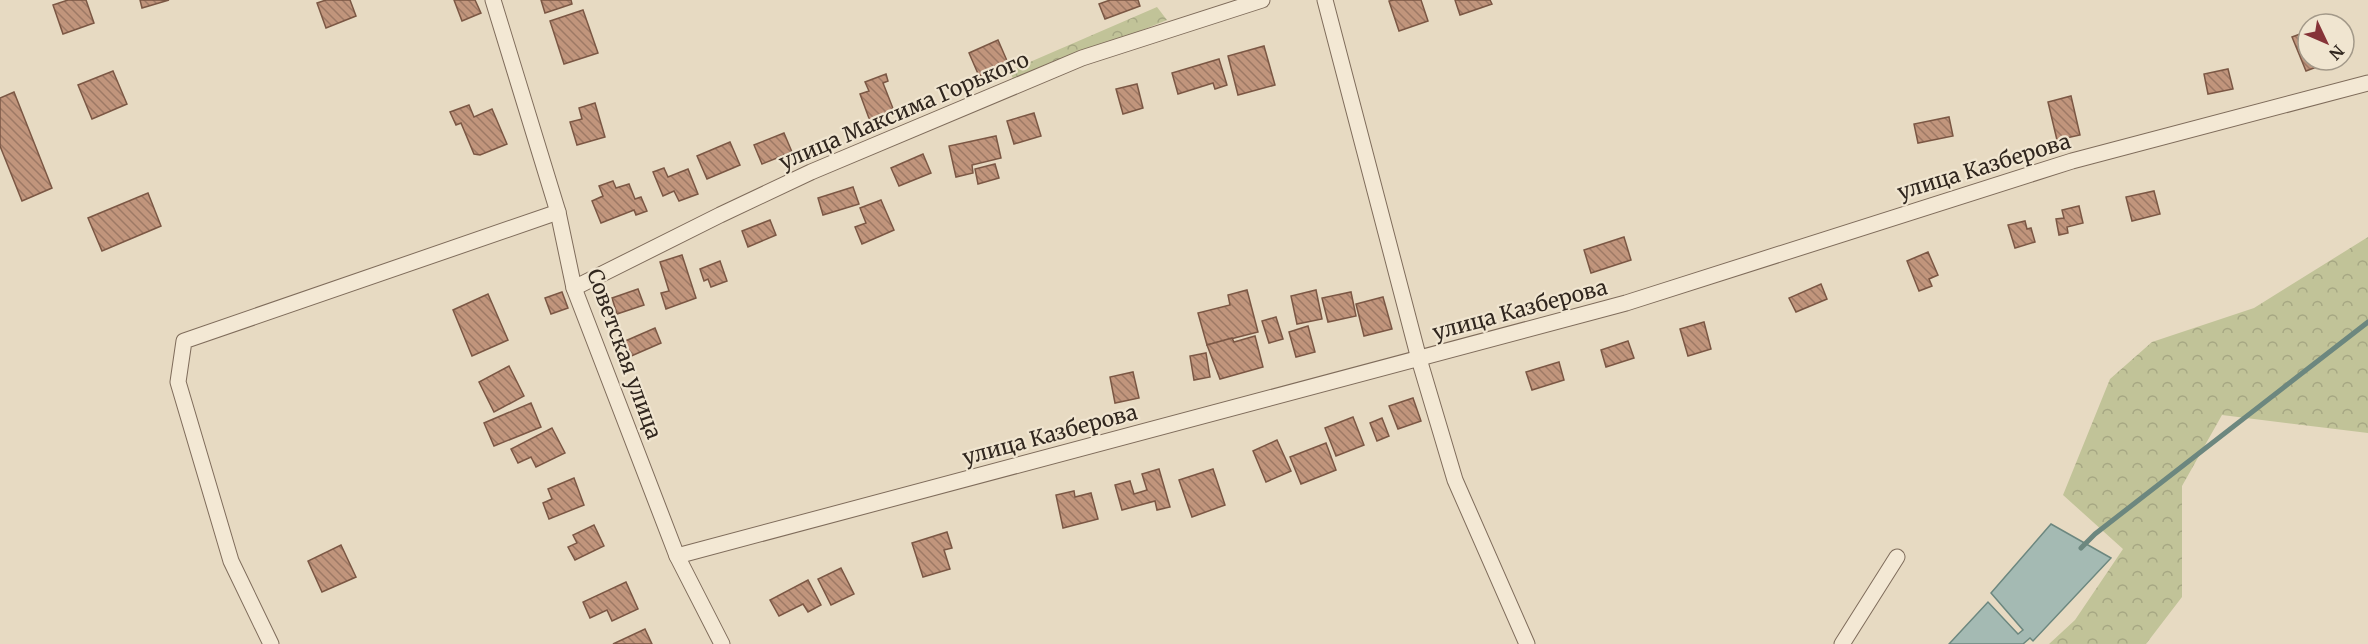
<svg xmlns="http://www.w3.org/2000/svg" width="2368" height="644" font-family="Merriweather,serif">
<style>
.forest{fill:url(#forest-crowns)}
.water{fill:#a4bab3;stroke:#6c877f;stroke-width:1.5}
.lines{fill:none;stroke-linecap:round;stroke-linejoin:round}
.stream{stroke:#6c877f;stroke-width:5}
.building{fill:url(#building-back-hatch);stroke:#7b5744;stroke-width:1.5}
.street-casing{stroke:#7f6c5b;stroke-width:17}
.street{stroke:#f3e8d4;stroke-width:15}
.labels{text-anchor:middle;stroke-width:4.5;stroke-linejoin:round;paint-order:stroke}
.street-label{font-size:21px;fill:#30261e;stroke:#f0e5d0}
</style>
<defs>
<pattern id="forest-crowns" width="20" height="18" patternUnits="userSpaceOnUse" patternTransform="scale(1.5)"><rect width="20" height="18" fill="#c1c398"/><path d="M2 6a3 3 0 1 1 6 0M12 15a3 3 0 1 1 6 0" fill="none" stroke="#a6a783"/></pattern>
<pattern id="building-back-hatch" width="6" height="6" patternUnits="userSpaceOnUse" patternTransform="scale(1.5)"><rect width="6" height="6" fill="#c1957c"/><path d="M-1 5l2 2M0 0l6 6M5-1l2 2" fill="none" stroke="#9d7965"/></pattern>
</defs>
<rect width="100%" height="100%" fill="#e7dac2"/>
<g class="forest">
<polygon points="1157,7 1167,20 1015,82 1009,71"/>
<polygon points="2368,237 2368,433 2222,415 2182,486 2182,597 2146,644 2049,644 2075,620 2123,549 2063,495 2110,379 2152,342 2254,308"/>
</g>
<polygon class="water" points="2051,524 2111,558 2033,641 2030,638 2023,644 1949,644 1988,602 2018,634 2023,630 1991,593"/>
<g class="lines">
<polyline class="stream" points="2081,548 2095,534 2368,322"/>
</g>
<g class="building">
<polygon points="68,0 86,0 94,23 63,34 53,5"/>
<polygon points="140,0 169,0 142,8"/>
<polygon points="326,0 350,0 356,16 326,28 317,3"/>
<polygon points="454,0 475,0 481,13 462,21"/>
<polygon points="541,0 571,0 572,4 545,13"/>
<polygon points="1110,0 1138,0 1140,6 1105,19 1099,4"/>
<polygon points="1394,0 1421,0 1428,21 1399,31 1389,1"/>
<polygon points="1455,0 1490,0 1492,4 1460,15"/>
<polygon points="583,10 598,53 564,64 550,21"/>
<polygon points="2308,31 2308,60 2335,60 2306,71 2292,37"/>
<polygon points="998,40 1008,63 979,76 969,53"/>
<polygon points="1264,46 1275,85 1238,95 1228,56"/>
<polygon points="1219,59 1227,85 1215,89 1213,83 1178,94 1172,73"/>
<polygon points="2228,69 2233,89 2208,94 2204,74"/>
<polygon points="113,71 127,104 92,119 78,85"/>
<polygon points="886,74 888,81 883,83 894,111 870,121 860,94 869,91 865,82"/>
<polygon points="1137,84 1143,108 1123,114 1116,89"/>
<polygon points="14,92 52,188 22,201 0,146 0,98"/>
<polygon points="2071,96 2080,135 2057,140 2048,102"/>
<polygon points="595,103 605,137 577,145 570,122 582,119 579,108"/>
<polygon points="469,105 474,117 492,109 507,144 480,155 474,154 461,123 456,125 450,112"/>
<polygon points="1034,113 1041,136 1014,144 1007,121"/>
<polygon points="1949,117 1953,136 1918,143 1914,124"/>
<polygon points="784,133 792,152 762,164 754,145"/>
<polygon points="996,136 1001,158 972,165 973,173 956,177 949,146"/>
<polygon points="730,142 740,165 707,179 697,156"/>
<polygon points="923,154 931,173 899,186 891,168"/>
<polygon points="995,164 999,178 978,184 975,169"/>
<polygon points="664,168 668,177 688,169 698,194 679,201 674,191 663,196 653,172"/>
<polygon points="613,181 616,188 629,184 635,199 641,197 647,211 636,215 634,210 601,223 592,201 603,196 599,186"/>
<polygon points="853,187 859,204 823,215 818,198"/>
<polygon points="2154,191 2160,214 2132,221 2126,197"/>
<polygon points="148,193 161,226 102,251 88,218"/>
<polygon points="881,200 894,230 862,244 855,227 866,223 860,208"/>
<polygon points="2079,206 2083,223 2067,227 2068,233 2059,235 2056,219 2064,218 2062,210"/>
<polygon points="770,220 776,235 748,247 742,231"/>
<polygon points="2025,221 2027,229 2031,228 2035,242 2015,248 2008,225"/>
<polygon points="1624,237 1631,260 1591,273 1584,250"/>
<polygon points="1928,252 1938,275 1929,279 1932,286 1919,291 1907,261"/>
<polygon points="682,255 696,298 666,309 661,293 669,291 660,262"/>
<polygon points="720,261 727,281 711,287 708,279 704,281 700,269"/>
<polygon points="1821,284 1827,299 1796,312 1789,298"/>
<polygon points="638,289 644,305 617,314 612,298"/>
<polygon points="1247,290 1258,332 1207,345 1198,313 1230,305 1228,295"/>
<polygon points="1316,290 1322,319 1297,324 1291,296"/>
<polygon points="562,292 568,308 551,314 545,298"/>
<polygon points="1351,292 1356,316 1328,322 1322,298"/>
<polygon points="488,294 508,340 472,356 453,310"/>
<polygon points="1383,297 1392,329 1364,336 1356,304"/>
<polygon points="1276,317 1283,339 1269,343 1262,321"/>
<polygon points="1704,322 1711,349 1688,356 1680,329"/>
<polygon points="1308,326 1315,352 1296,357 1289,332"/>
<polygon points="655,328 661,343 629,357 623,342"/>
<polygon points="1255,336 1263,367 1220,379 1207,345 1232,338 1234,342"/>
<polygon points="1628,341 1634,358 1606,367 1601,350"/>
<polygon points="1206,353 1210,377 1194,380 1190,356"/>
<polygon points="1559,362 1564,380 1532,390 1526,372"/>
<polygon points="509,366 524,396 494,412 479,382"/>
<polygon points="1133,372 1139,398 1115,403 1110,377"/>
<polygon points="1413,398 1421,421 1398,429 1389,406"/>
<polygon points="531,403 541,427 494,446 484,423"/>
<polygon points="1353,417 1364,445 1336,456 1325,428"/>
<polygon points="1382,418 1389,436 1377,441 1370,423"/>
<polygon points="552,428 565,453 536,467 531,457 518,463 511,449"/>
<polygon points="1277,440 1291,471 1266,482 1253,451"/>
<polygon points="1326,443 1336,470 1301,484 1290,457"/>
<polygon points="1159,469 1170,507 1157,510 1155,501 1122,510 1115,485 1130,481 1134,494 1147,490 1142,474"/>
<polygon points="1213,469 1225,505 1192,517 1179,480"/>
<polygon points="574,478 584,505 549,519 543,503 552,499 548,489"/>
<polygon points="1074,491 1075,497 1091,493 1098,519 1063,528 1056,495"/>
<polygon points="594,525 604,546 575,560 568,547 577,543 573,535"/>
<polygon points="947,532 952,548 944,550 950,569 923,577 912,543"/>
<polygon points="341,545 356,577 322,592 308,561"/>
<polygon points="841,568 854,594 831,605 818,579"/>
<polygon points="808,580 821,605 808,612 803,604 779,616 770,600"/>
<polygon points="626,582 638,609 612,621 607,610 590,618 583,602"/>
<polygon points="645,629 652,644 613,644"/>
</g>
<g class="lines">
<g class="street-casing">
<g id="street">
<polyline points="493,0 558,212 574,288 677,556 722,644"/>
<polyline points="1325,0 1419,359 1455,480 1527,644"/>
<polyline points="574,288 720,215 811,172 1082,58 1262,0"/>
<polyline points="677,556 1626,303 2072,161 2368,83"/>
<polyline points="271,644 231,561 178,382 184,341 558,212"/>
<polyline points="1842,644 1897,557"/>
</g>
</g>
<use href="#street" class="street"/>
</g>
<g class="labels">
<g class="street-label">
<text transform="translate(904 111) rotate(-23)" y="7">улица Максима Горького</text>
<text transform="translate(1984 167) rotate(-17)" y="7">улица Казберова</text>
<text transform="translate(1520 310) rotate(-15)" y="7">улица Казберова</text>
<text transform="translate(624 354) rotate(70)" y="7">Советская улица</text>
<text transform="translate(1050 435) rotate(-15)" y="7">улица Казберова</text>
</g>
</g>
<g transform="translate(2326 42) rotate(134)"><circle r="28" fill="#f0e5d0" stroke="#a39989" stroke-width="1.5"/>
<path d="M0-4.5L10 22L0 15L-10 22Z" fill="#863338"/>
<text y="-9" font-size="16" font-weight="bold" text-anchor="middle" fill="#30261e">N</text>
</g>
</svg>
